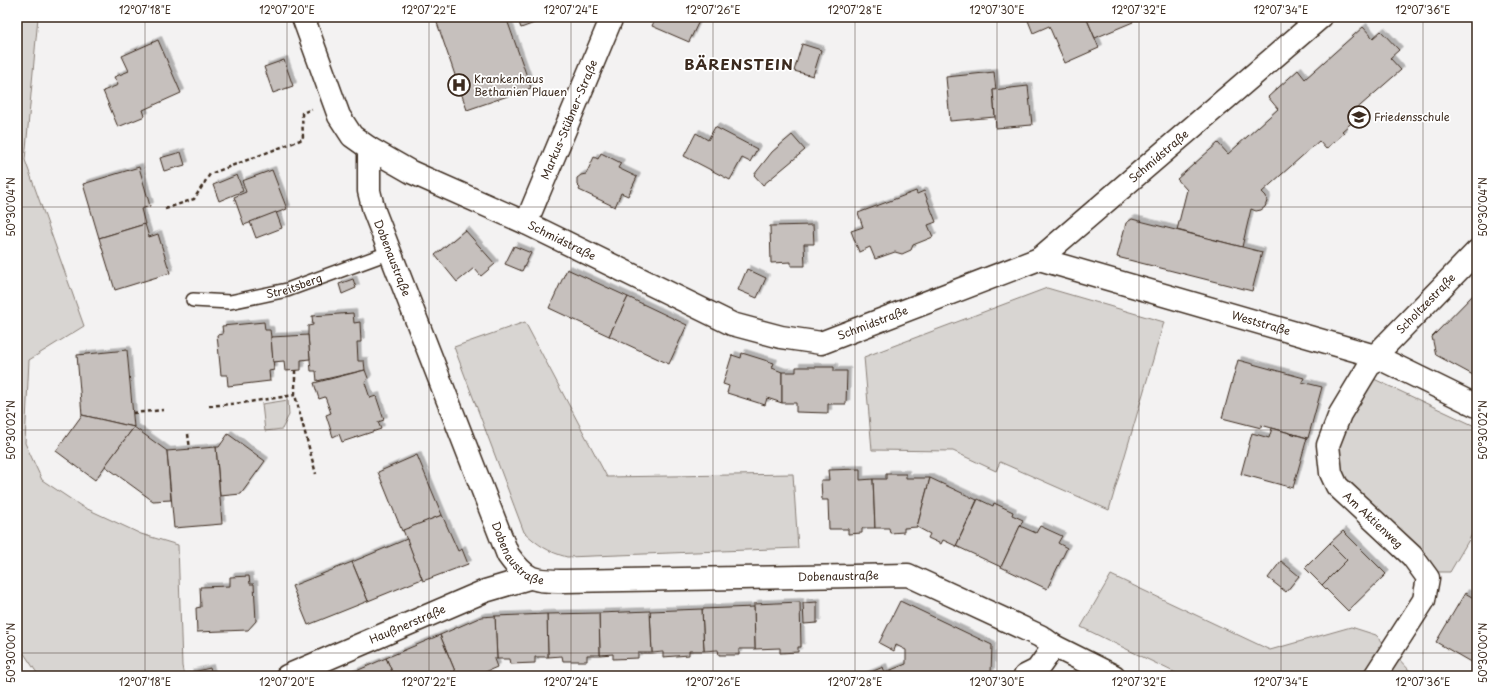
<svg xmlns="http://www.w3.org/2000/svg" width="1494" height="693" font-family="'Playpen Sans',sans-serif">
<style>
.green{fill:#d8d5d2;stroke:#8a8078}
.building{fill:#c6c0bd;stroke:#3b2a1e;filter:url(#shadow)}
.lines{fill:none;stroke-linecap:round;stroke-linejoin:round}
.service-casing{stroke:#3b2a1e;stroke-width:16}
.minor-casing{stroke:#3b2a1e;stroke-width:25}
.path{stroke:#3b2a1e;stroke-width:2.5;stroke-dasharray:4 3;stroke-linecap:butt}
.service{stroke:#fff;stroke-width:13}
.minor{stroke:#fff;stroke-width:22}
.ticks{fill:none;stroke:#3b2a1e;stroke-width:1;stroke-opacity:0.45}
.labels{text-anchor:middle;stroke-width:3.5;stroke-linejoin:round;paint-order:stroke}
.poi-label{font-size:11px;fill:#3b2a1e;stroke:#fff;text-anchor:start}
.street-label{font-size:11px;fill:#3b2a1e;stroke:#fff}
.district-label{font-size:15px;font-weight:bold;letter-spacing:1px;fill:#3b2a1e;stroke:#fff}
.neatline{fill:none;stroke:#3b2a1e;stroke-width:1.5}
.ticks-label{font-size:10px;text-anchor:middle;fill:#3b2a1e}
</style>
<defs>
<filter id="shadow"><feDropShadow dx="3.5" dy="-3.5" stdDeviation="0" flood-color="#0004"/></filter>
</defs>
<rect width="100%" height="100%" fill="#f3f2f2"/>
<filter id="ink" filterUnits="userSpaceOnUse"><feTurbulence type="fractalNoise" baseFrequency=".025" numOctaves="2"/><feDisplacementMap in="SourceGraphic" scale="8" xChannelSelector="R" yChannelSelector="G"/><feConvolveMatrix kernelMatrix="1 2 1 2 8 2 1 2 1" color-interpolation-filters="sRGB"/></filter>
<g filter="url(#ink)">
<g class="green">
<polygon points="17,17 38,17 25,160 84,326 29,360 25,443 42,480 81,506 141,534 178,545 182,666 184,676 39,676 17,643"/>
<polygon points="1047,288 1164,322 1109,510 1000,462 996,471 953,451 872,450 864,357"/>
<path d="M525 322 607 477 793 474 798 548 567 557C548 552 538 545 524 532L454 347Z"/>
<path d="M1374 379 1477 427V526L1450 572H1432L1339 475C1338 467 1336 457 1337 450 1342 423 1358 399 1374 379Z"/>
<polygon points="288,400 289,415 282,429 265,431 262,404"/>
<polygon points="1111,575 1270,650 1351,627 1376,635 1412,673 1418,676 1182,676 1081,627"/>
</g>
<g class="building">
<polygon points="435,17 506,17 531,88 467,110"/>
<polygon points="517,17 545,17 545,19 521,28"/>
<polygon points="656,17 701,17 689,42 652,26"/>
<polygon points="1029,17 1086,17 1099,48 1065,63 1049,26 1033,33 1027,18"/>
<polygon points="1086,17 1131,17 1133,22 1095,38"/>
<polygon points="1363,27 1373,38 1381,31 1399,50 1390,58 1401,70 1352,113 1356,119 1342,131 1344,133 1326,149 1319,141 1262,192 1266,196 1267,201 1265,207 1261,210 1256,211 1251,209 1242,247 1177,230 1187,190 1177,179 1218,143 1228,154 1278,109 1268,97 1298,70 1305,79"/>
<polygon points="158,40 181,93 143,110 145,116 118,127 103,91 118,85 114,77 129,71 122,56"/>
<polygon points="802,44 821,50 813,76 794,71"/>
<polygon points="284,60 293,86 273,93 264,67"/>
<polygon points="994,72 996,90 993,90 995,117 950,121 946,77"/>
<polygon points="1028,86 1032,125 996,128 993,90"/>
<polygon points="715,127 757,149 750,162 742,158 730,180 684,156 696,133 708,140"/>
<polygon points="792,135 805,150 763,185 754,175 772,152"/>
<polygon points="181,152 185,165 164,171 160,158"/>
<polygon points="601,153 621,163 618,168 637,177 628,196 621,193 615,207 579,190 580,188 577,185 577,178 581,175 586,174 594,157 598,159"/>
<polygon points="139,167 150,206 141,209 145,224 99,238 83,184"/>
<polygon points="272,170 287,209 244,225 234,197 246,192 242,181"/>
<polygon points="237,175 243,191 219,201 213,185"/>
<polygon points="916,191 917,194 924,191 936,222 928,225 933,237 913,245 911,250 902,254 895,252 875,259 870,247 859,252 851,231 863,227 858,213"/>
<polygon points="276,212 282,228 256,238 250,222"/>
<polygon points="1132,219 1262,252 1252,291 1117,257 1126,223"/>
<polygon points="145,224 149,237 158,234 170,273 115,290 99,238"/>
<polygon points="813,225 814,244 804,244 805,266 791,266 791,262 771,263 770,226"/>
<polygon points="465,230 495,264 481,276 474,268 457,282 435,255"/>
<polygon points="514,246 531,253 522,271 505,264"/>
<polygon points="567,269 628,297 609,336 549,308"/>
<polygon points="747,269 766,278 757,298 738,290"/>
<polygon points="353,279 356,288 342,294 339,284"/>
<polygon points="1477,291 1477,374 1474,372 1473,375 1436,355 1432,337"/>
<polygon points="628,297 687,325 669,364 609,336"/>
<polygon points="353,313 354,323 360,322 361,342 357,342 358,361 364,361 365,370 317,381 316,371 311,371 308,335 308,326 313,325 312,316"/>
<polygon points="264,322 265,330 270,330 271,337 274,370 269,371 270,381 228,386 227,375 221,375 217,335 223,334 222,326"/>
<polygon points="308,335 310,359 301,360 301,370 285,371 284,361 273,362 271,337"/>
<polygon points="127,350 134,427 82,415 77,355"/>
<polygon points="742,353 774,363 772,368 782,372 782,403 767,398 765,405 727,393 729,386 723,384 732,355 741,358"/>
<polygon points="1238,360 1304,378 1302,382 1322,387 1308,438 1261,425 1261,428 1222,418"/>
<polygon points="796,367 834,367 834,371 847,371 846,404 828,404 828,413 796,412 796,403 782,403 782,372 796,372"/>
<polygon points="365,370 368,378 365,383 370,398 376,396 384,420 378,422 381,429 342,442 339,434 333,437 326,415 331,413 325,397 319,399 314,383"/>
<polygon points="82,415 134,427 95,480 56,451"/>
<polygon points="134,427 167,451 171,500 153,501 105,466"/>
<polygon points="1272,428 1307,438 1293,488 1241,474 1252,433 1269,438"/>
<polygon points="228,434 265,461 241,494 220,496 216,447 219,447"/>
<polygon points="216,447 222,524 174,528 167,451"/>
<polygon points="417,455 442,515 402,531 378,472"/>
<polygon points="860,469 860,480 873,479 875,528 862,528 862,533 848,534 848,529 829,529 828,500 822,500 821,480 829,480 828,470"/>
<polygon points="886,474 906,474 906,478 930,478 917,527 904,528 904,532 890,533 889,528 875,528 873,479 886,479"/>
<polygon points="930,478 977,500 956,546 943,540 941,544 928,538 930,534 917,527"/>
<polygon points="978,499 993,506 994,503 1013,512 1012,515 1023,520 1001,567 956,546"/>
<polygon points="442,515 458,551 462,549 468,564 423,581 403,530"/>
<polygon points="1020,526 1036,533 1040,526 1062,536 1058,543 1067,548 1047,589 1001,567"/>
<polygon points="1343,531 1386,574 1348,611 1322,585 1347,560 1330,543"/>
<polygon points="407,539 422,579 368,601 352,562"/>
<polygon points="1330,543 1347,560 1322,585 1305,568"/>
<polygon points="1281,561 1299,576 1286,592 1268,578"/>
<polygon points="352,562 368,601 308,625 292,586"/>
<polygon points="249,576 250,584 254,584 256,621 248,630 197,632 196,608 201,607 200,587 230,586 230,577"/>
<polygon points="1465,593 1477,600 1477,660 1474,664 1436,642"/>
<polygon points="900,601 992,645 991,673 983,676 894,676 891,670 906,664 906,650 896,645 894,651 879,643"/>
<polygon points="800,602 801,647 798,647 798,652 780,653 780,648 755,649 754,604"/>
<polygon points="817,602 817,623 804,624 803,603"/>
<polygon points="754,607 755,649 739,649 739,655 719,655 718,650 704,651 702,609"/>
<polygon points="702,609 704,651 689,651 689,655 663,657 663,652 652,653 650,611"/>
<polygon points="650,611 652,653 638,653 638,658 613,659 613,654 600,655 599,613"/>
<polygon points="599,613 600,655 587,655 587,661 563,661 562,656 548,657 547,614"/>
<polygon points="547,614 548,657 535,657 535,663 510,664 509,659 497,659 495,616"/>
<polygon points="495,616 497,659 494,659 497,667 476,676 472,676 470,671 457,676 440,635 481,617"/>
<polygon points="440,635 457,676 394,676 386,658"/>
<polygon points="386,658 394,676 345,676"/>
<polygon points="883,667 885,673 891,670 894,676 862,676"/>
<polygon points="210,668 212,676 190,676 189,673"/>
</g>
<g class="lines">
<g class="service-casing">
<g id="service">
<path id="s1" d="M193 300 230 302 287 290 391 252"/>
</g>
</g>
<g class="minor-casing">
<g id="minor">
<path id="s2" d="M303 17 339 116 352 136 369 148 411 172 526 223 732 324 781 337 821 343 1039 259 1321 17"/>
<path id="s3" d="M369 148V191L374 211 508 555C527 581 533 581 565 581L908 575 1040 636 1054 646 1114 676"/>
<path id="s4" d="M526 223 612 17"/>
<path id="s5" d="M1039 259 1375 356 1477 406"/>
<path id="s6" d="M287 676 485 591 529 578"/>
<polyline points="1025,676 1037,670 1054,646"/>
<path id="s7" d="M1375 676 1424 600 1428 578 1412 556 1337 486 1331 473 1328 445 1340 414 1375 356 1477 251"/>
</g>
</g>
<g class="path">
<polyline points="165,209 194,199 210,174 303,139 302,113 312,109"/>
<polyline points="295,370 295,395 316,474"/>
<polyline points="209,406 242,403 295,395"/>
<polyline points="133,413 163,410"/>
<polyline points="188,434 190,449"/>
</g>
<use href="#service" class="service"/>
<use href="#minor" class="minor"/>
</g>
</g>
<path class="ticks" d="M145 17V676M287 17V676M429 17V676M571 17V676M713 17V676M855 17V676M997 17V676M1139 17V676M1281 17V676M1423 17V676M17 207H1477M17 430H1477M17 653H1477"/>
<defs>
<g id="hospital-ring" transform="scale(1.15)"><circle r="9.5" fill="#fff" stroke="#3b2a1e" stroke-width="1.5"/><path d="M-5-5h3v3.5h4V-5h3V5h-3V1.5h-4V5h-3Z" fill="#3b2a1e"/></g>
<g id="school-ring" transform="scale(1.15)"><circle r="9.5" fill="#fff" stroke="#3b2a1e" stroke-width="1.5"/><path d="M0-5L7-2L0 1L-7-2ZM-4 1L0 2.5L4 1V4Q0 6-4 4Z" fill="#3b2a1e"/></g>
</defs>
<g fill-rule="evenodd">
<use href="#hospital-ring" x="459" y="85"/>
<use href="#school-ring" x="1359" y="117"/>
</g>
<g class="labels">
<g class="poi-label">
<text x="474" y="83">Krankenhaus<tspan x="474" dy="13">Bethanien Plauen</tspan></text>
<text x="1374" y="121">Friedensschule</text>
</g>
<g class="street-label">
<text dy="4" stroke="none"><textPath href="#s4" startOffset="112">Markus-Stübner-Straße</textPath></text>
<text dy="4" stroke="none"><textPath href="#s2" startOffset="1036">Schmidstraße</textPath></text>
<text dy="4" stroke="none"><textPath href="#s2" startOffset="364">Schmidstraße</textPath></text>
<text dy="4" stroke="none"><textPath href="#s3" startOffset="114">Dobenaustraße</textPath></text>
<text dy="4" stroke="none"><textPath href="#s1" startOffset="103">Streitsberg</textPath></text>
<text dy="4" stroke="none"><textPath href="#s7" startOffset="459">Scholtzestraße</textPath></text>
<text dy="4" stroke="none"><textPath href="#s2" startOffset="700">Schmidstraße</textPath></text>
<text dy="4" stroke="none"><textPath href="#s5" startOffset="231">Weststraße</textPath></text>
<text transform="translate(1373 520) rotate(43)" y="4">Am Aktienweg</text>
<text dy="4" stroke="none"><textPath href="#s3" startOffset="438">Dobenaustraße</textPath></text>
<text dy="4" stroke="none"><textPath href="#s3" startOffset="773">Dobenaustraße</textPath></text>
<text dy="4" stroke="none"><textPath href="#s6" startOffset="131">Haußnerstraße</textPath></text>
</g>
<g class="district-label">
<text x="739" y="70">BÄRENSTEIN</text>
</g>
</g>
<rect width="1494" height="693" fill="none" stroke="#fff" stroke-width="44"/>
<rect x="22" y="22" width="1450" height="649" class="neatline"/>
<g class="ticks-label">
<text x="145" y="14">12°07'18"E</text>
<text x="287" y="14">12°07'20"E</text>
<text x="429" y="14">12°07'22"E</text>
<text x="571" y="14">12°07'24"E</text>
<text x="713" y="14">12°07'26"E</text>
<text x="855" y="14">12°07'28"E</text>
<text x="997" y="14">12°07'30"E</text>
<text x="1139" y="14">12°07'32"E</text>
<text x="1281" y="14">12°07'34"E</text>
<text x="1423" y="14">12°07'36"E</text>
<text transform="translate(11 207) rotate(-90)" y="4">50°30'04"N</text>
<text transform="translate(1483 207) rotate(-90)" y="4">50°30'04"N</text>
<text transform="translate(11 430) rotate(-90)" y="4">50°30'02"N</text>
<text transform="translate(1483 430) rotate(-90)" y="4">50°30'02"N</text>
<text transform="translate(11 653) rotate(-90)" y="4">50°30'00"N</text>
<text transform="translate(1483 653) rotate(-90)" y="4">50°30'00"N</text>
<text x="145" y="686">12°07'18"E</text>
<text x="287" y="686">12°07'20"E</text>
<text x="429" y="686">12°07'22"E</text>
<text x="571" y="686">12°07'24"E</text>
<text x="713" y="686">12°07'26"E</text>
<text x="855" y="686">12°07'28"E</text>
<text x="997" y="686">12°07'30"E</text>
<text x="1139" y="686">12°07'32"E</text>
<text x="1281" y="686">12°07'34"E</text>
<text x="1423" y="686">12°07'36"E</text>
</g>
</svg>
